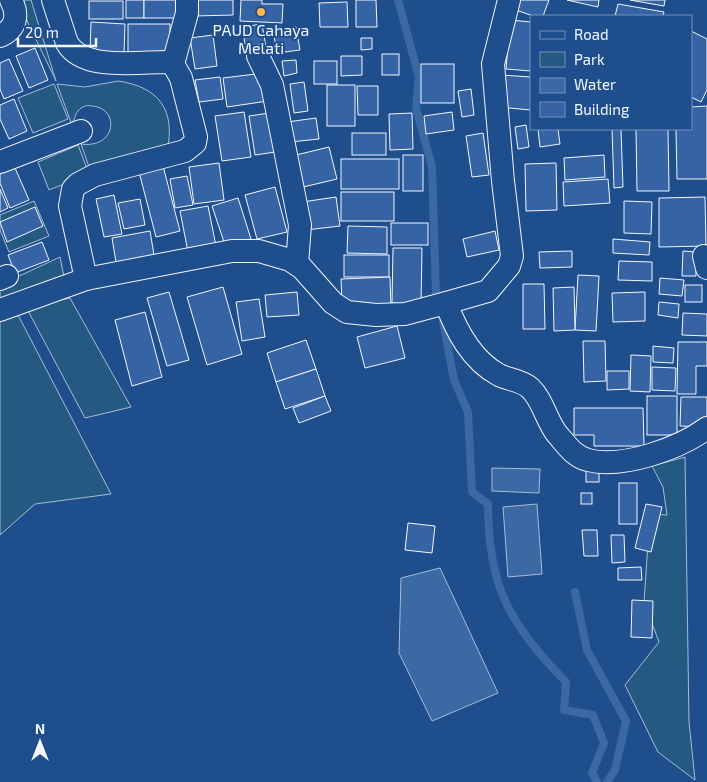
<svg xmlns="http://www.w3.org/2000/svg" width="707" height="782" font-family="'Exo 2',sans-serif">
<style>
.green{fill:#245a82;stroke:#a8bbd7}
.water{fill:#3b69a3;stroke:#a8bbd7}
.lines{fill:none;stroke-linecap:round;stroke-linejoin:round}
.stream{stroke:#3b69a3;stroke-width:8}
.building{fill:#3563a3;stroke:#f2f6ff}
.minor-casing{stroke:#f2f6ff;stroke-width:24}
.minor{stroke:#1f4e8c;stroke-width:22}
.poi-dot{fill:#ffb74d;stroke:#1f4e8c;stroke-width:2}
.labels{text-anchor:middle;stroke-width:4;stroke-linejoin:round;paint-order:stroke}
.poi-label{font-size:16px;fill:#f2f6ff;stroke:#1f4e8c}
</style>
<rect width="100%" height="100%" fill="#1f4e8c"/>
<g class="green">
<polygon points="17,0 31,0 56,81"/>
<path d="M118 81C159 87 176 110 167 151L90 170 81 144C117 149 120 108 92 106 87 105 82 106 78 111 75 114 74 121 72 125L57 84 85 87Z"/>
<polygon points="54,84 68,119 33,133 18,98"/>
<polygon points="78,145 89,174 49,190 38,162"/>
<polygon points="34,201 49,236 9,252 0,230 0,215"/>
<polygon points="60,257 64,277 0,306 0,285"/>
<polygon points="70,298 131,407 85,418 26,307"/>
<polygon points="17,313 111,494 35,504 0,535 0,321"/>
<polygon points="685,457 689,722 695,780 658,752 625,685 659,642 644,602 650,514 667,515 663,487 652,466"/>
</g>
<g class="water">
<polygon points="492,468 540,469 539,493 492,491"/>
<polygon points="537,504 542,574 508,577 503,507"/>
<polygon points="440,568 498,693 432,721 399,653 401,578"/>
</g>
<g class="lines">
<g class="stream">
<polyline points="398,0 419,77 416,108 432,167 436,294 438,302"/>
<path d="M443 321 454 380 468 412 472 492 488 504C488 587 509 623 566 682L564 710 593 715 604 743 592 773 597 782"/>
<polyline points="575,592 587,650 626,721 615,770 607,782"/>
</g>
</g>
<g class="building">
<rect x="126" y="0" width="18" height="18"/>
<rect x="144" y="0" width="36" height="18"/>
<polygon points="193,0 233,0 233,15 194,16"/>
<polygon points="241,0 262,0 262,4 283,4 282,23 240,21"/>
<polygon points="356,0 376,0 377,27 356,27"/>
<polygon points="517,0 549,0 543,16 533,16 513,9"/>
<polygon points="567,0 599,0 598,7"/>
<polygon points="630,0 665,0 664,6"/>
<rect x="89" y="1" width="34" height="18"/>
<polygon points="347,2 348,27 320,27 319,3"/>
<polygon points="618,4 664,12 663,16 615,16"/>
<polygon points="510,20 531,22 531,71 506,69"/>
<polygon points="91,22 125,24 124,53 90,52"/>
<rect x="128" y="24" width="42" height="29"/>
<polygon points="262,24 267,53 247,55 242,27"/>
<polygon points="296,27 300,50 277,53 273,30"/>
<polygon points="691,31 707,39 707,90 701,102 691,97"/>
<polygon points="213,35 217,66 195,69 190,38"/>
<polygon points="361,38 372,38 372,49 361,50"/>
<polygon points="35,48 48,80 29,88 16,56"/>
<rect x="382" y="54" width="17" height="21"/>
<polygon points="341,56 362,56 362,75 341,76"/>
<polygon points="9,59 23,91 4,99 0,89 0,63"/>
<polygon points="296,60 297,73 284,76 282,61"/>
<rect x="314" y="61" width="23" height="23"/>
<rect x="421" y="64" width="33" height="39"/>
<polygon points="264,73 268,101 227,107 223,78"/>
<polygon points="501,75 531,77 531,110 498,107"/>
<polygon points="220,77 223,99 199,102 195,80"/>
<polygon points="304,82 308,111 294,113 290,84"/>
<rect x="327" y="85" width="28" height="41"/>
<polygon points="357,86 378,86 378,115 358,115"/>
<polygon points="471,89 474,115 462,117 458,91"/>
<polygon points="14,99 27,131 9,139 0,119 0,105"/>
<polygon points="707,106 707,179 677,179 676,129 691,129 691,107"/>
<polygon points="244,112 251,157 222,161 215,116"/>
<polygon points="276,112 282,151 255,155 249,116"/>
<polygon points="452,112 454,130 426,134 424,116"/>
<polygon points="412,113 413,149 390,150 389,114"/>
<polygon points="316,118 319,139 290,142 287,122"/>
<polygon points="526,125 529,147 518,149 515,127"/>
<polygon points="538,129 558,129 560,144 540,147"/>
<polygon points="612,129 621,129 623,187 614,188"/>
<polygon points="636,129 668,129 669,191 637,191"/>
<rect x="352" y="133" width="34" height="22"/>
<polygon points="483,133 489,175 472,177 466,136"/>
<polygon points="329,147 337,179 299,188 292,156"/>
<rect x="403" y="155" width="20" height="36"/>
<polygon points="604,155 605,177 565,180 564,158"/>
<rect x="341" y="159" width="58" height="30"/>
<polygon points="219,163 224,200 194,204 189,167"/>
<polygon points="556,163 557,210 526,211 525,164"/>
<polygon points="163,166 180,231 156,237 139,172"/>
<polygon points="15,168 29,200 10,208 0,183 0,174"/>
<polygon points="187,176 193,205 175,208 170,179"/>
<polygon points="608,179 610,203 564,206 563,182"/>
<polygon points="275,187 287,232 257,239 245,195"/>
<polygon points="0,189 8,208 0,212"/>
<rect x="341" y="192" width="53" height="29"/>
<polygon points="114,195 122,234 104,237 96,199"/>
<polygon points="336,197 340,226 306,230 302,202"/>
<polygon points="705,197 706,246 659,247 659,198"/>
<polygon points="238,198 251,239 226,248 212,206"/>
<polygon points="140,199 145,225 124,229 118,203"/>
<polygon points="624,201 652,202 651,234 624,233"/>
<polygon points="208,206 216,246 188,252 180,211"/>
<polygon points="35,207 43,226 7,242 0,222"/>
<rect x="391" y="223" width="37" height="22"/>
<polygon points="348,226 387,227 387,254 347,253"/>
<polygon points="150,231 155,261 117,268 112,238"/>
<polygon points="495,231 499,250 467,257 463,239"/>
<polygon points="613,239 650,242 649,255 613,253"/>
<polygon points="42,242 49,260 15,273 8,255"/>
<polygon points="393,248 422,248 421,304 392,303"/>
<polygon points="572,251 572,267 540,268 539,252"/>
<polygon points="683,251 696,252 696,276 682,276"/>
<rect x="344" y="255" width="45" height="22"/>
<polygon points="619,261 652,262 652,281 618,280"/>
<polygon points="578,275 599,276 596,331 575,330"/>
<polygon points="390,277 391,309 342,302 341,279"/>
<polygon points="660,278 684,280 682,296 659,294"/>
<polygon points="523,284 544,284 545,329 523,329"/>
<rect x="685" y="285" width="17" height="17"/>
<polygon points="223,287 242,354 207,365 187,297"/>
<polygon points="574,287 575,330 554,331 553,288"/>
<polygon points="169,292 189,360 167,366 147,298"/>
<polygon points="297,292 299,315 267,317 265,295"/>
<polygon points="645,292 645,321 613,322 612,293"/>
<polygon points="259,299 265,337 242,341 236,302"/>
<polygon points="659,302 679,304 678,318 658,315"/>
<polygon points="145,312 162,377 132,386 115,320"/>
<polygon points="683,313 707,314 707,336 682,335"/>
<polygon points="397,326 405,358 365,368 357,337"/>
<polygon points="306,340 316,369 276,382 267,353"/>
<polygon points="583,341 605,341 606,381 584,382"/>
<polygon points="678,342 707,342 707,366 696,366 696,394 677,394"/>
<polygon points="653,346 674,348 673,363 653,362"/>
<polygon points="631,355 651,356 650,392 630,391"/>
<polygon points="652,367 676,368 675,391 652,390"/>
<polygon points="316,369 325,396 285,409 276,382"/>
<polygon points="607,371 629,371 629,389 607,390"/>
<polygon points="325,396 331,411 299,423 293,408"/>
<rect x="647" y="396" width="30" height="39"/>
<polygon points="681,397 707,397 707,427 680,426"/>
<polygon points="574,408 643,408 644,446 594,446 594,435 574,435"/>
<rect x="586" y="469" width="13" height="13"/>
<rect x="619" y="483" width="18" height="41"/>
<rect x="581" y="493" width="11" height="11"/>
<polygon points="646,504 662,507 651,552 635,548"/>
<polygon points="408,523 435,526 432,553 405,550"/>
<polygon points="582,530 597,530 598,556 584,556"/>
<polygon points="611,535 624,535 625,562 612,563"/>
<polygon points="641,567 642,580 618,580 618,568"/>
<polygon points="632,600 653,601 652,638 631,637"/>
</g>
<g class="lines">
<g class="minor-casing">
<g id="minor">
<path d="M53 0 67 43C83 71 138 62 167 62L173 64 181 78 196 137 195 143 185 151 95 175 78 184 73 189 70 206 86 279"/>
<path d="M0 36C16 29 19 15 11 0"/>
<polyline points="258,56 272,85 300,225 297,264"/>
<polyline points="173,64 187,13 187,0"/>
<polyline points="0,162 81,131"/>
<polyline points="704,256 707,268"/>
<polyline points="0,279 7,276"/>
<polyline points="446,303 488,291 509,266 512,256 503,181 493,64 509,0"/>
<path d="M0 310 86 279 232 251H259L290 260 302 268 333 303 347 312 376 315 405 314 446 303C456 330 471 360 499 375 509 380 521 380 530 388 543 400 546 420 557 434 566 444 574 457 588 460 623 469 680 448 707 428"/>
</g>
</g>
<use href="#minor" class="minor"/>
</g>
<circle class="poi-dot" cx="261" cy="12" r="5"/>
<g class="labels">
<g class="poi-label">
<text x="261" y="36">PAUD Cahaya<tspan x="261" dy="18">Melati</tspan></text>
</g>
</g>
<rect x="530" y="15" width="162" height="115" fill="#1f4e8c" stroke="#7391ba"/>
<rect x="540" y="31" width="25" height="8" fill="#1f4e8c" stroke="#7391ba"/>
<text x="574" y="40" font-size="15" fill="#f2f6ff">Road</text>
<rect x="540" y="52" width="25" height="15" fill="#245a82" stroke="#7391ba"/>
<text x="574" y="65" font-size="15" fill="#f2f6ff">Park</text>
<rect x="540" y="78" width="25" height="15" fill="#3b69a3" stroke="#7391ba"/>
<text x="574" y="90" font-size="15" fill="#f2f6ff">Water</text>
<rect x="540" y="102" width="25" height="15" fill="#3563a3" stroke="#7391ba"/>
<text x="574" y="115" font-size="15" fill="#f2f6ff">Building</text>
<g transform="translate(40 742)" stroke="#1f4e8c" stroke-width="4" paint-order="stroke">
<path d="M0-4L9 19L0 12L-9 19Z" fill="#f2f6ff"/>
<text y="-8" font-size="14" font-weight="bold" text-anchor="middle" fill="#f2f6ff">N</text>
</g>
<path d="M18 38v8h78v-8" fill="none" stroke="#f2f6ff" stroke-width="2.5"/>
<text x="25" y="38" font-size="15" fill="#f2f6ff" stroke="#1f4e8c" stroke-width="4" paint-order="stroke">20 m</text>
</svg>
